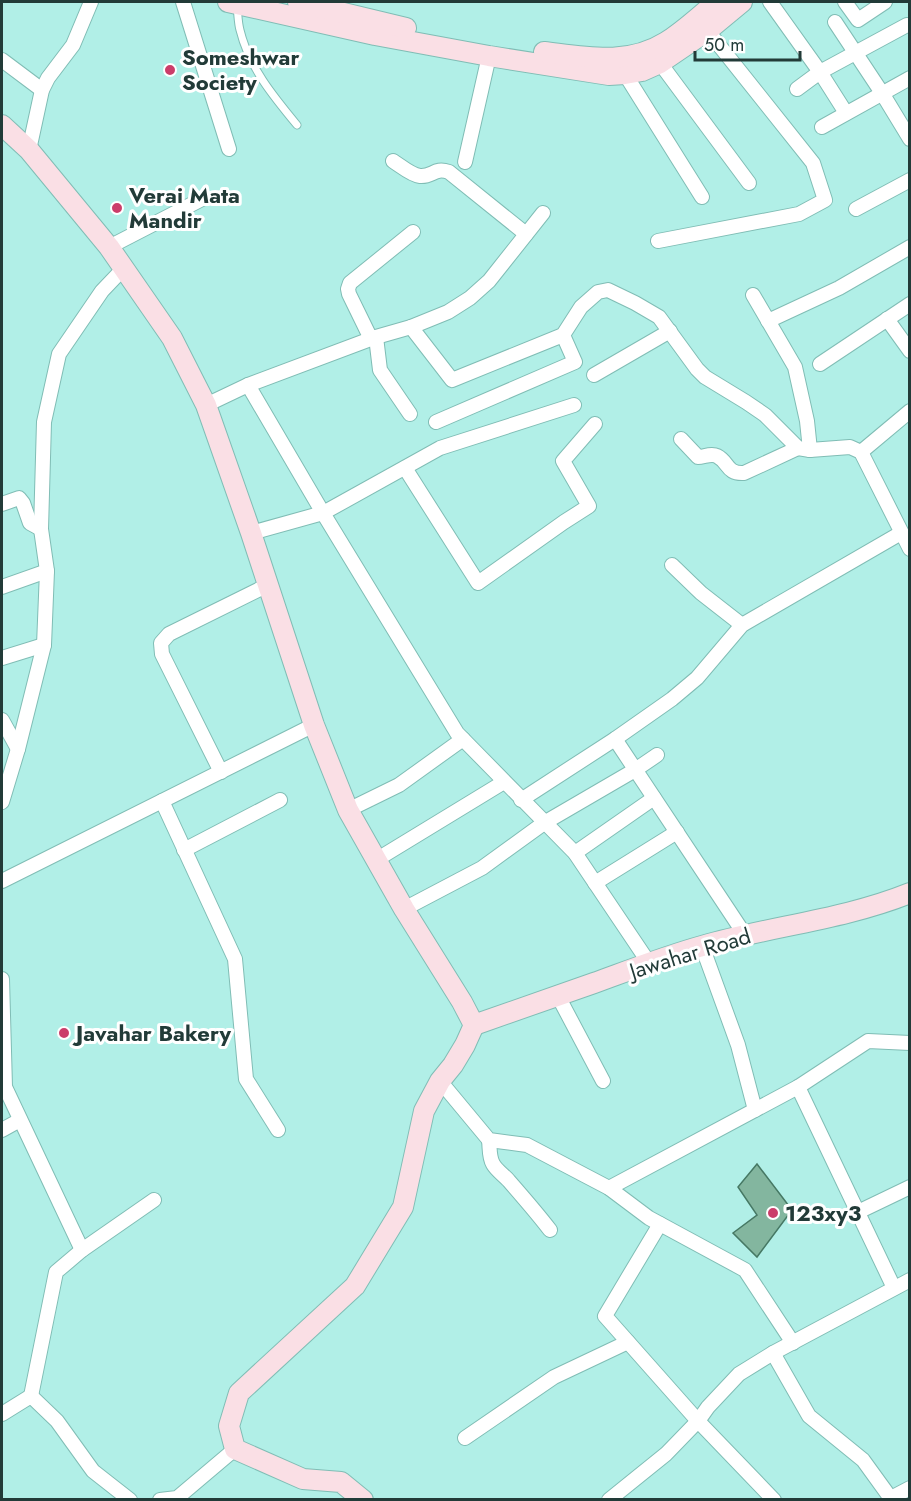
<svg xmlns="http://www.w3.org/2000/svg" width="911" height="1501" font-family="Jost,sans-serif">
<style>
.building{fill:#83b69f;stroke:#467864;stroke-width:1.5}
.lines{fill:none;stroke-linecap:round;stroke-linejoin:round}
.lane-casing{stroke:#80bdb5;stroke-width:9}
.street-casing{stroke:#80bdb5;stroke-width:16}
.secondary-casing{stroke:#80bdb5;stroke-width:22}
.lane{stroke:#fff;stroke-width:7}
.street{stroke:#fff;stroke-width:14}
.secondary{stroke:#fadfe5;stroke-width:20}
.poi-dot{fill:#cb3d6a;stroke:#fff;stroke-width:2}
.labels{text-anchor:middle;stroke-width:6;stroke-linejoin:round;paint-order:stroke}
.poi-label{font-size:22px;font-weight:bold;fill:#223b38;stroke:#fff;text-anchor:start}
.street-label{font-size:22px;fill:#223b38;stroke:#fff}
</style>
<rect width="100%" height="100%" fill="#b1efe7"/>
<polygon class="building" points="757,1164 792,1210 757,1257 733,1233 757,1215 738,1187"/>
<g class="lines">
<g class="lane-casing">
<path id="lane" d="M237 7C238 14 238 23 240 30 249 67 273 96 297 125"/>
</g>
<g class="street-casing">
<g id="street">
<polyline points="183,2 229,149"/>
<polyline points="770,2 820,72 846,113"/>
<polyline points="845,2 858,20 885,2"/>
<polyline points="835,22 882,93 910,139"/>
<polyline points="2,60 42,90"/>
<polyline points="660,63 749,183"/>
<polyline points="625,74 702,197"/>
<polyline points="797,89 820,72 907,25"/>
<polyline points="822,127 910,78"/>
<polyline points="29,150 42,90 48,78 73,45 91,2"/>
<path d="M393 161C401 166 411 175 420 176 433 177 434 167 449 172L526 234"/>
<polyline points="465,162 489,56"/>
<polyline points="856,209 910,180"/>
<polyline points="658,241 799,214 825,200 813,163 703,25"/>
<polyline points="109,247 202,199"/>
<polyline points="753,295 795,367 807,421 810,450"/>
<polyline points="887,319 910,351"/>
<polyline points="768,321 839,288 910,247"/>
<polyline points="411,327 452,380 563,335 581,307 598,292 608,290 635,303 659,317 697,369 705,377 746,402 765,415 798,448 810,450 850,447 861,452 910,549"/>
<polyline points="376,337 380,370 410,414"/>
<polyline points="371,339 349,294 348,289 350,283 413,232"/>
<polyline points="820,364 910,304"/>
<polyline points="594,375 670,331"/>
<polyline points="248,385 323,513 457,733 575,853 649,963"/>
<polyline points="206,405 248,385 376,337 411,327 448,312 470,298 489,281 543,213"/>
<polyline points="436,422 575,362 563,335"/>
<path d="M681 439 698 457C704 457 711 453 717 456 729 462 726 474 744 473L798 448"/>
<polyline points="861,452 910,411"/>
<polyline points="405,468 478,583 564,522 589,506 563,461 595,424"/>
<polyline points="2,504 19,498 23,503 30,523 41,529"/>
<polyline points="251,533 323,513 440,448 574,405"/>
<polyline points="672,565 701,593 742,625"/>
<polyline points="2,587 47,571"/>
<polyline points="2,658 44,645"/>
<polyline points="2,720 18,749"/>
<polyline points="615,739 745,935"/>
<polyline points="221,772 162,654 161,643 169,634 268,585"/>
<polyline points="521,800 615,739 672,699 697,678 742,625 901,533"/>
<polyline points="162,801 235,959 246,1079 278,1130"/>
<polyline points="2,802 18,749 44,645 47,571 41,529 44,422 59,354 102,291 123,269"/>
<polyline points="348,810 399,785 463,739"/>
<polyline points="184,850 280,800"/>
<polyline points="575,853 654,798"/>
<polyline points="376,860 504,782"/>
<polyline points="2,881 314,725"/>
<polyline points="595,883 677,832"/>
<polyline points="404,909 482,868 544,823 635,770 657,755"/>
<polyline points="702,946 738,1045 755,1110"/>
<polyline points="2,979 5,1087 82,1250"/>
<polyline points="558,996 603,1081"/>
<polyline points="440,1081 489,1140 527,1145 609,1188 649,1218 745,1270 793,1343"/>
<polyline points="798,1087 894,1288"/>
<polyline points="2,1130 20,1120"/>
<path d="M489 1140C490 1149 489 1157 493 1164 497 1171 504 1175 509 1181 523 1197 537 1213 550 1230"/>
<polyline points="609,1188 798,1087 868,1041 910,1043"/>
<polyline points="858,1212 910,1187"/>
<polyline points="660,1224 605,1316 698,1421 774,1500"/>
<polyline points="773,1353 809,1416 863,1460 892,1500"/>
<polyline points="31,1396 56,1272 82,1250 154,1200"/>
<polyline points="2,1414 31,1396 57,1421 93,1471 130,1500"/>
<polyline points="465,1438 554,1377 628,1342"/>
<polyline points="891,1498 910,1488"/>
<polyline points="160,1500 177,1498 235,1449"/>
<polyline points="609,1500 666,1454 698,1421 708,1407 739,1374 773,1353 910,1280"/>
</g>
</g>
<g class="secondary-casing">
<g id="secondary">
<polyline points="228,2 375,35 489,56 609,75 625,74 642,71 660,63 707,31 742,2"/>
<polyline points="298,2 406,28"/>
<path d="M544 52C586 57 628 66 666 42 684 31 700 15 717 2"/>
<polyline points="2,125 29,150 109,247 172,338 206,405 251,533 314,725 348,810 404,909 462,1002 474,1025 465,1045 453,1065 440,1081 424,1111 403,1207 355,1286 239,1393 229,1426 235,1449 303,1479 341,1482 363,1500"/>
<path d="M474 1025C514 1011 554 997 594 983 630 970 666 956 702 946 771 926 843 920 910 893"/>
</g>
</g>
<use href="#lane" class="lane"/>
<use href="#street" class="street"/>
<use href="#secondary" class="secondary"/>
</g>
<g class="poi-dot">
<circle cx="170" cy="70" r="6"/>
<circle cx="117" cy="208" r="6"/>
<circle cx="64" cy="1033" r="6"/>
<circle cx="773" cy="1213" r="6"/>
</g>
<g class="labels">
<g class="poi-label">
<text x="182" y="65">Someshwar<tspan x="182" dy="25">Society</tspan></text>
<text x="129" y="203">Verai Mata<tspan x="129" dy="25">Mandir</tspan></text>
<text x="76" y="1041">Javahar Bakery</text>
<text x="785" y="1221">123xy3</text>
</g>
<g class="street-label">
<text transform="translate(690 953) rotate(-17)" y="8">Jawahar Road</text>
</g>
</g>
<rect width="911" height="1501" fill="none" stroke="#223b38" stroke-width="6"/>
<path d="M695 51v9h105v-9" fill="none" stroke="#223b38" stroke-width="3"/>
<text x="704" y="51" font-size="18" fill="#223b38" stroke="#ffffff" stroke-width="4.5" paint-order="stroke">50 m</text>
</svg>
